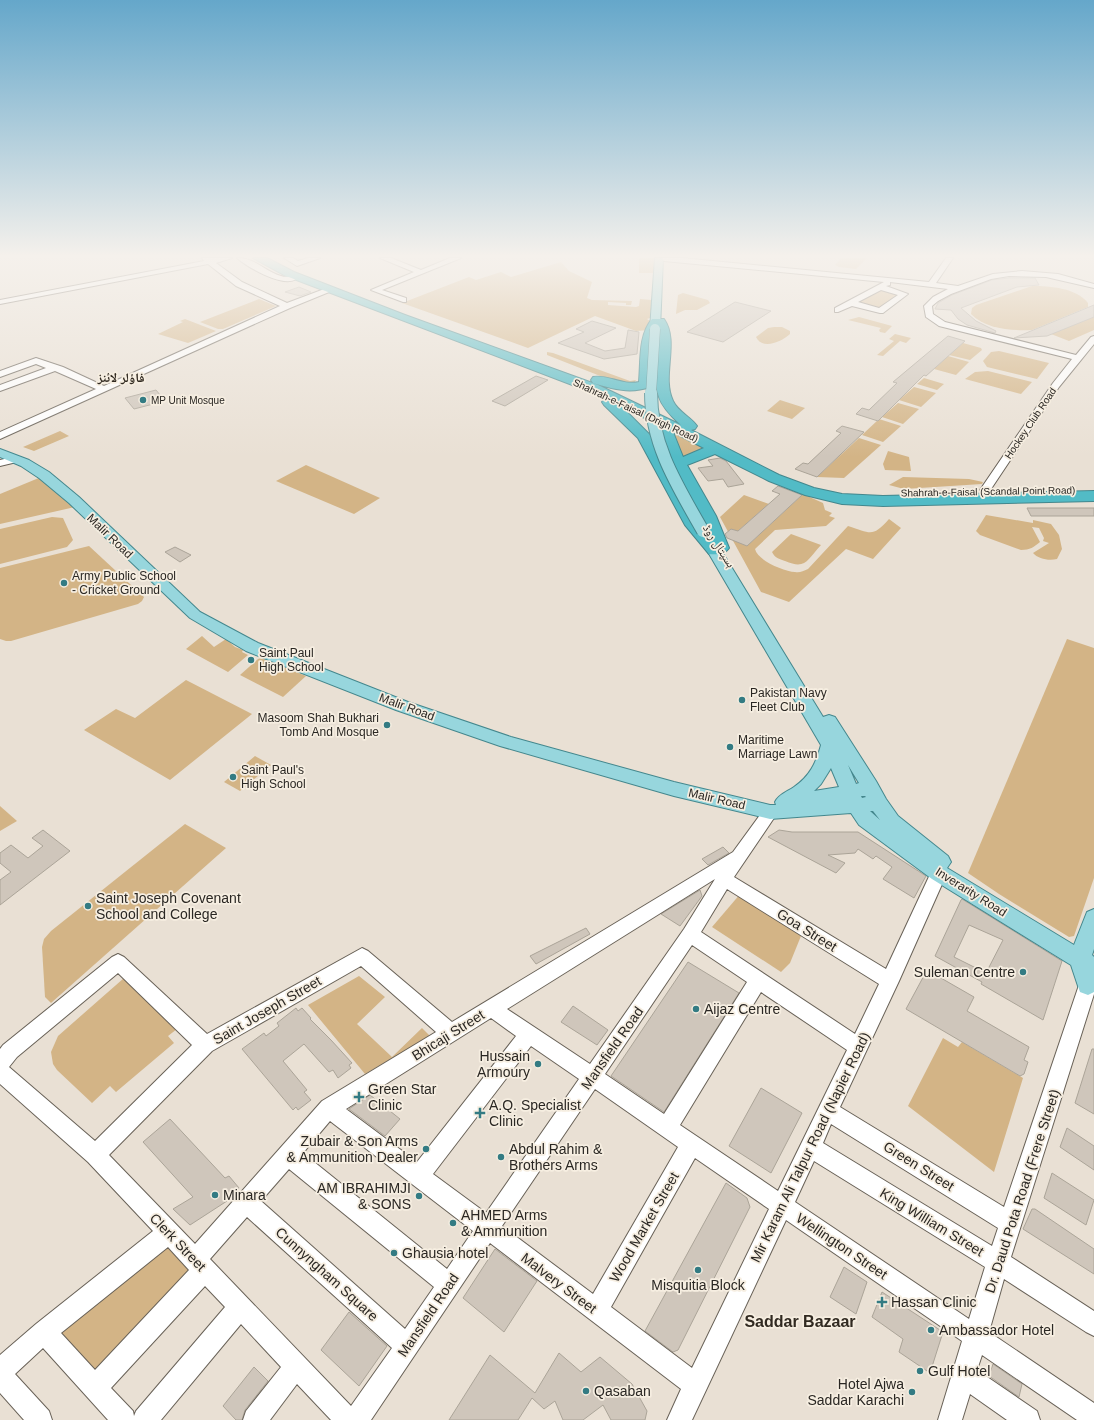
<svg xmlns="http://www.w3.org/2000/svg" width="1094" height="1420" font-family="Helvetica,'Noto Naskh Arabic',sans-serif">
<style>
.green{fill:#d3b486}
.building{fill:#cfc6bb;stroke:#aba498;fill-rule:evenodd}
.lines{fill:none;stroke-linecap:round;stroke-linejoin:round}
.minor-casing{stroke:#686157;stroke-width:2}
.major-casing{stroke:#44878d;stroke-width:2}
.highway-casing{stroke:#44878d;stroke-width:2}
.minor{fill:#fff;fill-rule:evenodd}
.major{fill:#97d6dd;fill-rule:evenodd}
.highway{fill:#52bbc6;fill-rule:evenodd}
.major-bridge-far1-casing{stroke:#44878d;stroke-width:11;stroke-linecap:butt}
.major-bridge-casing{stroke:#44878d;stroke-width:14;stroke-linecap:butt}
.major-bridge-far1{stroke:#97d6dd;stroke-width:10}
.major-bridge{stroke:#97d6dd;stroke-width:12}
.poi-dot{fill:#337b83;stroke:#f6eee1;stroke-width:1.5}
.labels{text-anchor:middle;stroke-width:3.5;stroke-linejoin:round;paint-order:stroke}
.far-poi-label{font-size:10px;fill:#2a2723;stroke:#f6eee1;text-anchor:start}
.far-street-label{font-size:10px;fill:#2a2723;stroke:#f6eee1}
.street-label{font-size:12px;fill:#2a2723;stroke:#f6eee1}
.poi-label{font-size:12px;fill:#2a2723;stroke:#f6eee1;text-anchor:start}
.far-district-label{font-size:13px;font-weight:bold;fill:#312a21;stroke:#f6eee1}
.near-poi-label{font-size:14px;fill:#2a2723;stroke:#f6eee1;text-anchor:start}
.near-street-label{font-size:14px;fill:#2a2723;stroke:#f6eee1}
.near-neighbourhood-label{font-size:16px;font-weight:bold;fill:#312a21;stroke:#f6eee1}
</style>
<rect width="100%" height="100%" fill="#e9e0d4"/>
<g class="green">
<rect x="639" y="258" width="15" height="15"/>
<polygon points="841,258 867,258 856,269 839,267 835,265"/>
<polygon points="561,262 569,271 592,282 587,298 592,300 632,301 631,305 626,305 626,303 608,302 608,305 636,307 639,306 640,299 652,300 650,318 647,319 650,321 650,330 636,331 595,316 528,348 402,303 469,277 476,280 501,272 511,277"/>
<path d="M1032 286C1051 286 1076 288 1088 303V307L1032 330C1012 331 985 329 971 314L972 308 976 305Z"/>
<polygon points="883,289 900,294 880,309 859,302"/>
<polygon points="683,293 708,300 710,303 697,310 685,310 676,314 678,295"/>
<polygon points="259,299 276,306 223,329 218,329 200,322"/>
<polygon points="859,317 892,326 885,333 880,332 879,330 881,328 848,320"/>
<polygon points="1094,317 1094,330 1069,341 1051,334"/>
<polygon points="185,319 216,331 188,343 158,334 183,322 180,321"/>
<path d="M774 327H782L790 331V334C782 341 763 351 756 337L768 328Z"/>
<polygon points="895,334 911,338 906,343 900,341 883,356 877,355 894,341 889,339"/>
<polygon points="963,343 981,348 982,350 970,360 949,355"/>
<polygon points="999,351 1049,363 1037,379 987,367 983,361 991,352"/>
<polygon points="547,352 553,353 630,381 636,380 634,383 623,385 547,355"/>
<polygon points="948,356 969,362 956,375 934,369"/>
<polygon points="988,371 1032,382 1021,394 965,379 975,372"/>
<polygon points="924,378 944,384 937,390 917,384"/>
<polygon points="914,387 936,393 921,407 899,400"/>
<polygon points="780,400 805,408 792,419 767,411"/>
<polygon points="898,403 919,409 903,424 882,417"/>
<polygon points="879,419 901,426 883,442 862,435"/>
<polygon points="60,431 69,436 34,451 23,447"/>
<polygon points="668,431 704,448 682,460"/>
<polygon points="859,438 881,445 844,478 817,477"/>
<polygon points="888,451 909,457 911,471 885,470 883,464"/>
<polygon points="306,465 380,498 354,514 276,481"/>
<polygon points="46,475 75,507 0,524 0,494"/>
<polygon points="903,477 969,479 983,482 982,484 904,489 889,485"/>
<path d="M744 495 769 504 738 531 747 546 802 495H805L823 503 825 510 832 513 829 516 835 518 826 526 775 530 755 549C758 561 784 571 795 572 800 573 803 571 808 569L848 526C871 533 872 538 889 519L901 528 873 559 846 549 789 602 761 592 720 517Z"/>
<path d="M986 515 1033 523V520L1051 524 1059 535 1062 549 1057 559C1049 561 1038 559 1033 553L1049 543 1043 541 1044 538 1039 528 1032 527 1040 542C1034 547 1030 550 1021 550L980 535 976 531Z"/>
<polygon points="52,517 63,518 73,540 67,547 0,564 0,529"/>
<path d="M791 534 821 545C807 560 806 570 785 561 779 559 775 558 772 552Z"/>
<polygon points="89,546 144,597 142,601 138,604 11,641 6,641 0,639 0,568"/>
<polygon points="202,636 214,647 226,639 235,647 243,650 242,652 248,655 228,672 186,649"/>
<polygon points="1067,639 1094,648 1094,878 1074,936 1069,937 999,894 968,873"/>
<polygon points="261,658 306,676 283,697 240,675 258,659"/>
<polygon points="186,680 252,714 170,780 84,730 116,709 135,718"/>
<polygon points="255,756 271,765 240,791 224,782"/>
<polygon points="0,806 17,821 0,831"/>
<polygon points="185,824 226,848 51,1003 45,997 42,947 44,939 51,931"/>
<polygon points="741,893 803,931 790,963 781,972 712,927"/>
<polygon points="359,976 385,997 357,1024 392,1057 422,1028 430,1036 365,1074 308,1005"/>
<polygon points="124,978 177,1029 168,1036 174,1043 116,1092 110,1086 92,1103 57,1070 53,1064 51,1052 58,1036"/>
<polygon points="943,1038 958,1047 962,1042 1023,1078 994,1172 908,1106"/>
<polygon points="169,1232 204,1270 95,1388 44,1332"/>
</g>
<g class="building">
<polygon points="1009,278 1035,278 1039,285 1017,287 961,308 976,321 996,331 995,333 967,325 958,319 951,310 935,309 938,303 952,295 992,280"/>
<polygon points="299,287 311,292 300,296 285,292"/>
<polygon points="735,302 771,311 723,342 687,332"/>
<polygon points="1094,305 1094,317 1047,336 1014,338"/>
<polygon points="592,321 616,328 585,343 605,351 625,348 628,330 639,332 637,354 604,359 558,343 584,332 576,329"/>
<polygon points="948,336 965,341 926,376 924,375 878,421 856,414 862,408 869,410 897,383 893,382"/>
<polygon points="536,376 548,380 505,406 492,401"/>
<polygon points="156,390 165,401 134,409 125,398"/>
<polygon points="842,426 864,432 817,477 795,469 803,463 808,464 841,433 836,431"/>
<polygon points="720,458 726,461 744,484 728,487 723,479 708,481 698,468 713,466 708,460"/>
<polygon points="778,486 802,495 747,546 727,538 725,534 731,529 738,531 780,494 772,491"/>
<polygon points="1027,508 1094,508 1094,516 1031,516"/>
<polygon points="175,547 191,555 180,562 165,552"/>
<polygon points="43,830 70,851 0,905 0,880 11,872 0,863 0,853 11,845 28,858 43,846 32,838"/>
<polygon points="779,830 792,832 858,832 926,876 914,898 883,879 892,867 876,856 873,859 858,849 855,853 828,855 845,863 836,873 768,837"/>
<polygon points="723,847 729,853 708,865 702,859"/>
<polygon points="700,890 702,896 680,926 661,914"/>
<path d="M962 899 1062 961 1043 1020 981 984 982 982 935 956 961 900ZM969 925 1003 940 986 973 954 957Z"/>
<polygon points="586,928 590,934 536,964 530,956"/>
<polygon points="688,962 739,993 664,1112 611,1076"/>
<polygon points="927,970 974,997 967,1011 1029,1047 1024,1060 1028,1062 1024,1074 1020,1076 906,1009"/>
<polygon points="573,1006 608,1030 597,1045 561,1022"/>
<polygon points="296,1008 298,1011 302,1008 311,1018 310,1019 331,1040 352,1063 349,1065 351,1068 338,1078 333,1070 329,1072 304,1044 283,1061 307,1090 304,1092 311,1100 298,1110 296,1107 293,1110 242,1049 264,1033 266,1036 279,1026 277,1023"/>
<polygon points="1092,1049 1094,1049 1094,1114 1075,1103"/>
<polygon points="761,1088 802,1113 771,1173 729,1146"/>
<polygon points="370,1095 400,1119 385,1136 349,1109"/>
<polygon points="170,1119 225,1178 229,1176 239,1188 227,1201 190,1225 173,1209 193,1197 143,1142"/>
<polygon points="1067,1128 1094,1146 1094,1170 1060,1147"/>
<polygon points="1052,1173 1094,1200 1086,1225 1044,1198"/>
<polygon points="726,1183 747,1198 750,1207 678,1350 673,1352 645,1331"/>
<polygon points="1032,1209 1035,1209 1094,1249 1094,1274 1023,1229"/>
<polygon points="495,1249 537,1281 504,1332 463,1298"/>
<polygon points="844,1267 867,1282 856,1314 830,1297"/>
<polygon points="882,1292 943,1332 930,1373 899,1352 903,1339 872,1317"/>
<polygon points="349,1312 387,1346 359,1386 321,1350"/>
<polygon points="559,1353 581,1372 600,1357 632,1384 647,1411 645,1420 611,1420 603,1405 583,1420 563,1420 555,1401 544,1409 532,1398 518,1420 449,1420 490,1355 535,1393"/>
<polygon points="993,1364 1022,1384 1019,1397 989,1376"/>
<polygon points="254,1367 268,1381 245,1410 242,1420 236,1420 223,1406"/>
</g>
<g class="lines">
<g class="minor-casing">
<g id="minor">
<polygon points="202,258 232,258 216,263 242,282 287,303 327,288 333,288 334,290 290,308 0,439 0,432 96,389 55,371 0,391 0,385 46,368 36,364 0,377 0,371 36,358 63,367 104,386 280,306 236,286 208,264 0,304 0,300 204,261"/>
<path d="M237 258C256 258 264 271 281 276 286 278 291 275 296 279 284 288 247 267 237 258Z"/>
<polygon points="284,258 293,258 298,261 308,258 320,258 297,266"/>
<polygon points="380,258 391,258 421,270 450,258 461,258 382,290 406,298 406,302 403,302 371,290 414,272"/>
<path d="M661 258H682L929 282 946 258H953L936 283 958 286 993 274 1022 271 1058 274 1094 284V288L1046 277 1009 276 991 279 951 294 938 301 932 306 933 314 945 322 1076 355 1091 337 1094 336V344L1059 387 989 492 985 493 980 490 1053 383 1072 359 939 326 926 317 924 306 933 297 948 289 890 282V285L886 286 908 294 883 313H880L852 306 838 312H835V308L884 282 664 261ZM881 290 898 295 879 308 858 302Z"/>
<polygon points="17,456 22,459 21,461 0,466 0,460"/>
<path d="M770 806 775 808 778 812 734 877 886 969 933 868 939 866 945 868 947 873 899 981 840 1107 1004 1207 1079 985 1082 979 1088 977 1094 979V994L1011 1257 1094 1311V1336L1086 1332 1004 1279 989 1332 1094 1403V1420H1077L982 1355 977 1370 1037 1411 1040 1420H1007L970 1394 962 1420H938L962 1341 786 1220 692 1420H667L681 1389 490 1243 371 1420H331L297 1384 270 1420H243L246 1411 281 1367 241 1324 161 1420H108L43 1348 15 1374 49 1411 52 1420H24L0 1393V1355L36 1324 153 1231 88 1162 0 1084V1049L3 1045 112 957 118 954 124 957 207 1034 362 948 368 951 452 1022 733 852 765 808ZM715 879 684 929 590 1064 507 1009ZM727 889 879 984 855 1034 701 932ZM692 945 747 982 664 1114 605 1074ZM361 966 436 1032 322 1101 195 1244 109 1155 212 1051ZM118 973 192 1045 95 1141 9 1067 17 1057ZM761 992 847 1050 778 1191 680 1125ZM491 1018 516 1036 417 1162 346 1109ZM531 1046 579 1079 486 1213 433 1174ZM595 1089 678 1147 593 1294 502 1226ZM330 1121 473 1231 447 1269 303 1153ZM831 1124 998 1228 992 1246 823 1143ZM695 1158 769 1209 692 1368 611 1307ZM814 1161 985 1267 969 1319 795 1202ZM289 1169 434 1287 405 1329 261 1201ZM247 1217 392 1348 351 1406 210 1259ZM168 1247 189 1270 95 1370 61 1333ZM205 1286 225 1307 136 1411 134 1416 133 1411 111 1388Z"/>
</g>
</g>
<g class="major-casing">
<g id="major">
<polygon points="655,258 663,258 660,329 655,332 650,329"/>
<path d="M0 449 29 460 49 472 79 497 200 612 258 643 408 702 511 737 674 782 770 805H776L775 802C779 794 787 792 794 787 810 776 816 763 821 745L698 535 700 532 705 531 710 532 823 717 829 715 835 717 876 781 886 799 898 816 948 856 951 862 947 868 1074 945 1087 912 1094 909V949L1092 955 1094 957V992L1088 995 1080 992 1071 965 932 879 859 825 851 813 770 819 674 796 500 746 396 710 246 651 190 618 69 503 39 478 21 466 0 457ZM848 765 859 783 856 784ZM831 768 839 787 814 791 821 784ZM861 796H865L866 797 862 798ZM870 811H873L880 820Z"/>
</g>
</g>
<g class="highway-casing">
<path id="highway" d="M253 258H267L294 272 405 315 598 385 681 425C651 399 656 387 657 350 658 344 659 335 657 329L653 350 652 384 650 387C630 394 613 389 593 383L591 380 593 377C608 374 622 386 639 382 641 360 638 336 652 319H664C680 342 661 376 673 401 678 412 691 417 697 426L695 429 691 430 779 475 814 488 842 494 883 496 1094 491V501L883 506 842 504 805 495 769 481 715 454 687 465 716 516 729 548C725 554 716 555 709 554L685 525 638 438 604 405 602 402 605 399 588 391 286 276ZM622 407 657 424 671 464 692 501 707 531 700 523 651 436ZM673 432 704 448 683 457Z"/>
</g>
<use href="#minor" class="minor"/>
<use href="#major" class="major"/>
<use href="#highway" class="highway"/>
<g class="major-bridge-far1-casing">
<polyline id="major-bridge-far1" points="651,394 655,329"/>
</g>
<g class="major-bridge-casing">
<path id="major-bridge" d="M651 393C651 445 678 487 703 531"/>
</g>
<use href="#major-bridge-far1" class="major-bridge-far1"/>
<use href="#major-bridge" class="major-bridge"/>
</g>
<linearGradient id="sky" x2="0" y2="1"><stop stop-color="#65a7ca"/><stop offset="0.56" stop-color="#f5f1ec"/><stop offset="1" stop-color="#f5f1ec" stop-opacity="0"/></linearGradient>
<rect width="1094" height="457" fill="url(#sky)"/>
<g class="poi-dot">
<circle cx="143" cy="400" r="4"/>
<circle cx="64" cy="583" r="4"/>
<circle cx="251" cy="660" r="4"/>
<circle cx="742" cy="700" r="4"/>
<circle cx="387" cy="725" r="4"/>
<circle cx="730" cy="747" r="4"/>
<circle cx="233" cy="777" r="4"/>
<circle cx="88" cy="906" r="4"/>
<circle cx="1023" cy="972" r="4"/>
<circle cx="696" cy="1009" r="4"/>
<circle cx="538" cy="1064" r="4"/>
<path d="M357 1091h4v4h4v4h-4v4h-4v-4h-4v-4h4z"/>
<path d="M478 1107h4v4h4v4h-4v4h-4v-4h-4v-4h4z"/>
<circle cx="426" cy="1149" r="4"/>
<circle cx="501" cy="1157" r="4"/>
<circle cx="215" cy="1195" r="4"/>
<circle cx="419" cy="1196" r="4"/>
<circle cx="453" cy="1223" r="4"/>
<circle cx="394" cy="1253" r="4"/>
<circle cx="698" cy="1270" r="4"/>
<path d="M880 1296h4v4h4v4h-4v4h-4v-4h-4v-4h4z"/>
<circle cx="931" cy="1330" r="4"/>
<circle cx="920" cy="1371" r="4"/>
<circle cx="586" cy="1391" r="4"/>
<circle cx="912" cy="1392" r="4"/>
</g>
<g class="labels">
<g class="far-poi-label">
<text x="151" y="404">MP Unit Mosque</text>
</g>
<g class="far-street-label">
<text transform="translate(636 410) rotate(25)" y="4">Shahrah-e-Faisal (Drigh Road)</text>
<text transform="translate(1030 423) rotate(-56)" y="4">Hockey Club Road</text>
<text transform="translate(988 491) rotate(-1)" y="4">Shahrah-e-Faisal (Scandal Point Road)</text>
</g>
<g class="street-label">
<text transform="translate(110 536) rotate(44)" y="4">Malir Road</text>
<text transform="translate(719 546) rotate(57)" y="4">ہسپتال روڈ</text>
<text transform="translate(407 707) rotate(20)" y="4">Malir Road</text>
<text transform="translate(717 799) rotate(13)" y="4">Malir Road</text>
<text transform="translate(971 892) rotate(32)" y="4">Inverarity Road</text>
</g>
<g class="poi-label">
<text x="72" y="580">Army Public School<tspan x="72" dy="14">- Cricket Ground</tspan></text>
<text x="259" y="657">Saint Paul<tspan x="259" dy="14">High School</tspan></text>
<text x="750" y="697">Pakistan Navy<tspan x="750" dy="14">Fleet Club</tspan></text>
<text x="379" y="722" text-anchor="end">Masoom Shah Bukhari<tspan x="379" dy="14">Tomb And Mosque</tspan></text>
<text x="738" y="744">Maritime<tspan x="738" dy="14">Marriage Lawn</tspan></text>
<text x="241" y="774">Saint Paul's<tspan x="241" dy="14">High School</tspan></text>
</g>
<g class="far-district-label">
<text x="121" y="382">فاؤلر لائنز</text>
</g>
<g class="near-poi-label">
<text x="96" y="903">Saint Joseph Covenant<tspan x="96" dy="16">School and College</tspan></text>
<text x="1015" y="977" text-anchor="end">Suleman Centre</text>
<text x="704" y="1014">Aijaz Centre</text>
<text x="530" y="1061" text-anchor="end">Hussain<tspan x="530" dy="16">Armoury</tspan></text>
<text x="368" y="1094">Green Star<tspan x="368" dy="16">Clinic</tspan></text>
<text x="489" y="1110">A.Q. Specialist<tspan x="489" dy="16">Clinic</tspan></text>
<text x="418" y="1146" text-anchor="end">Zubair &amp; Son Arms<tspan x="418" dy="16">&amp; Ammunition Dealer</tspan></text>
<text x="509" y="1154">Abdul Rahim &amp;<tspan x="509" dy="16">Brothers Arms</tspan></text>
<text x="411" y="1193" text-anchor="end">AM IBRAHIMJI<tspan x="411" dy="16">&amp; SONS</tspan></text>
<text x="223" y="1200">Minara</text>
<text x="461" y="1220">AHMED Arms<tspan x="461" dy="16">&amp; Ammunition</tspan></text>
<text x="402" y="1258">Ghausia hotel</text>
<text x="698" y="1290" text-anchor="middle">Misquitia Block</text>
<text x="891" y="1307">Hassan Clinic</text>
<text x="939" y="1335">Ambassador Hotel</text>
<text x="928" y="1376">Gulf Hotel</text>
<text x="904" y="1389" text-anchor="end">Hotel Ajwa<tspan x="904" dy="16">Saddar Karachi</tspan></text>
<text x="594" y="1396">Qasaban</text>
</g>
<g class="near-street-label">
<text transform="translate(807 930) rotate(32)" y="5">Goa Street</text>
<text transform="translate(267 1010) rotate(-30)" y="5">Saint Joseph Street</text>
<text transform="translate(448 1035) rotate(-32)" y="5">Bhicaji Street</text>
<text transform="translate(612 1048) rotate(-55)" y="5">Mansfield Road</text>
<text transform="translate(810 1147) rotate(-64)" y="5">Mir Karam Ali Talpur Road (Napier Road)</text>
<text transform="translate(919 1166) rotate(32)" y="5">Green Street</text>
<text transform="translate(1022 1191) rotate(-72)" y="5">Dr. Daud Pota Road (Frere Street)</text>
<text transform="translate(932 1222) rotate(31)" y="5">King William Street</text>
<text transform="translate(644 1227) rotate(-60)" y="5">Wood Market Street</text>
<text transform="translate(178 1242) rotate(46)" y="5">Clerk Street</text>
<text transform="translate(842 1246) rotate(34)" y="5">Wellington Street</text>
<text transform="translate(327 1274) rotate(42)" y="5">Cunnyngham Square</text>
<text transform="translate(559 1283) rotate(37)" y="5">Malvery Street</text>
<text transform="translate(428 1315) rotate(-56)" y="5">Mansfield Road</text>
</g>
<g class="near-neighbourhood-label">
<text x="800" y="1327">Saddar Bazaar</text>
</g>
</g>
</svg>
